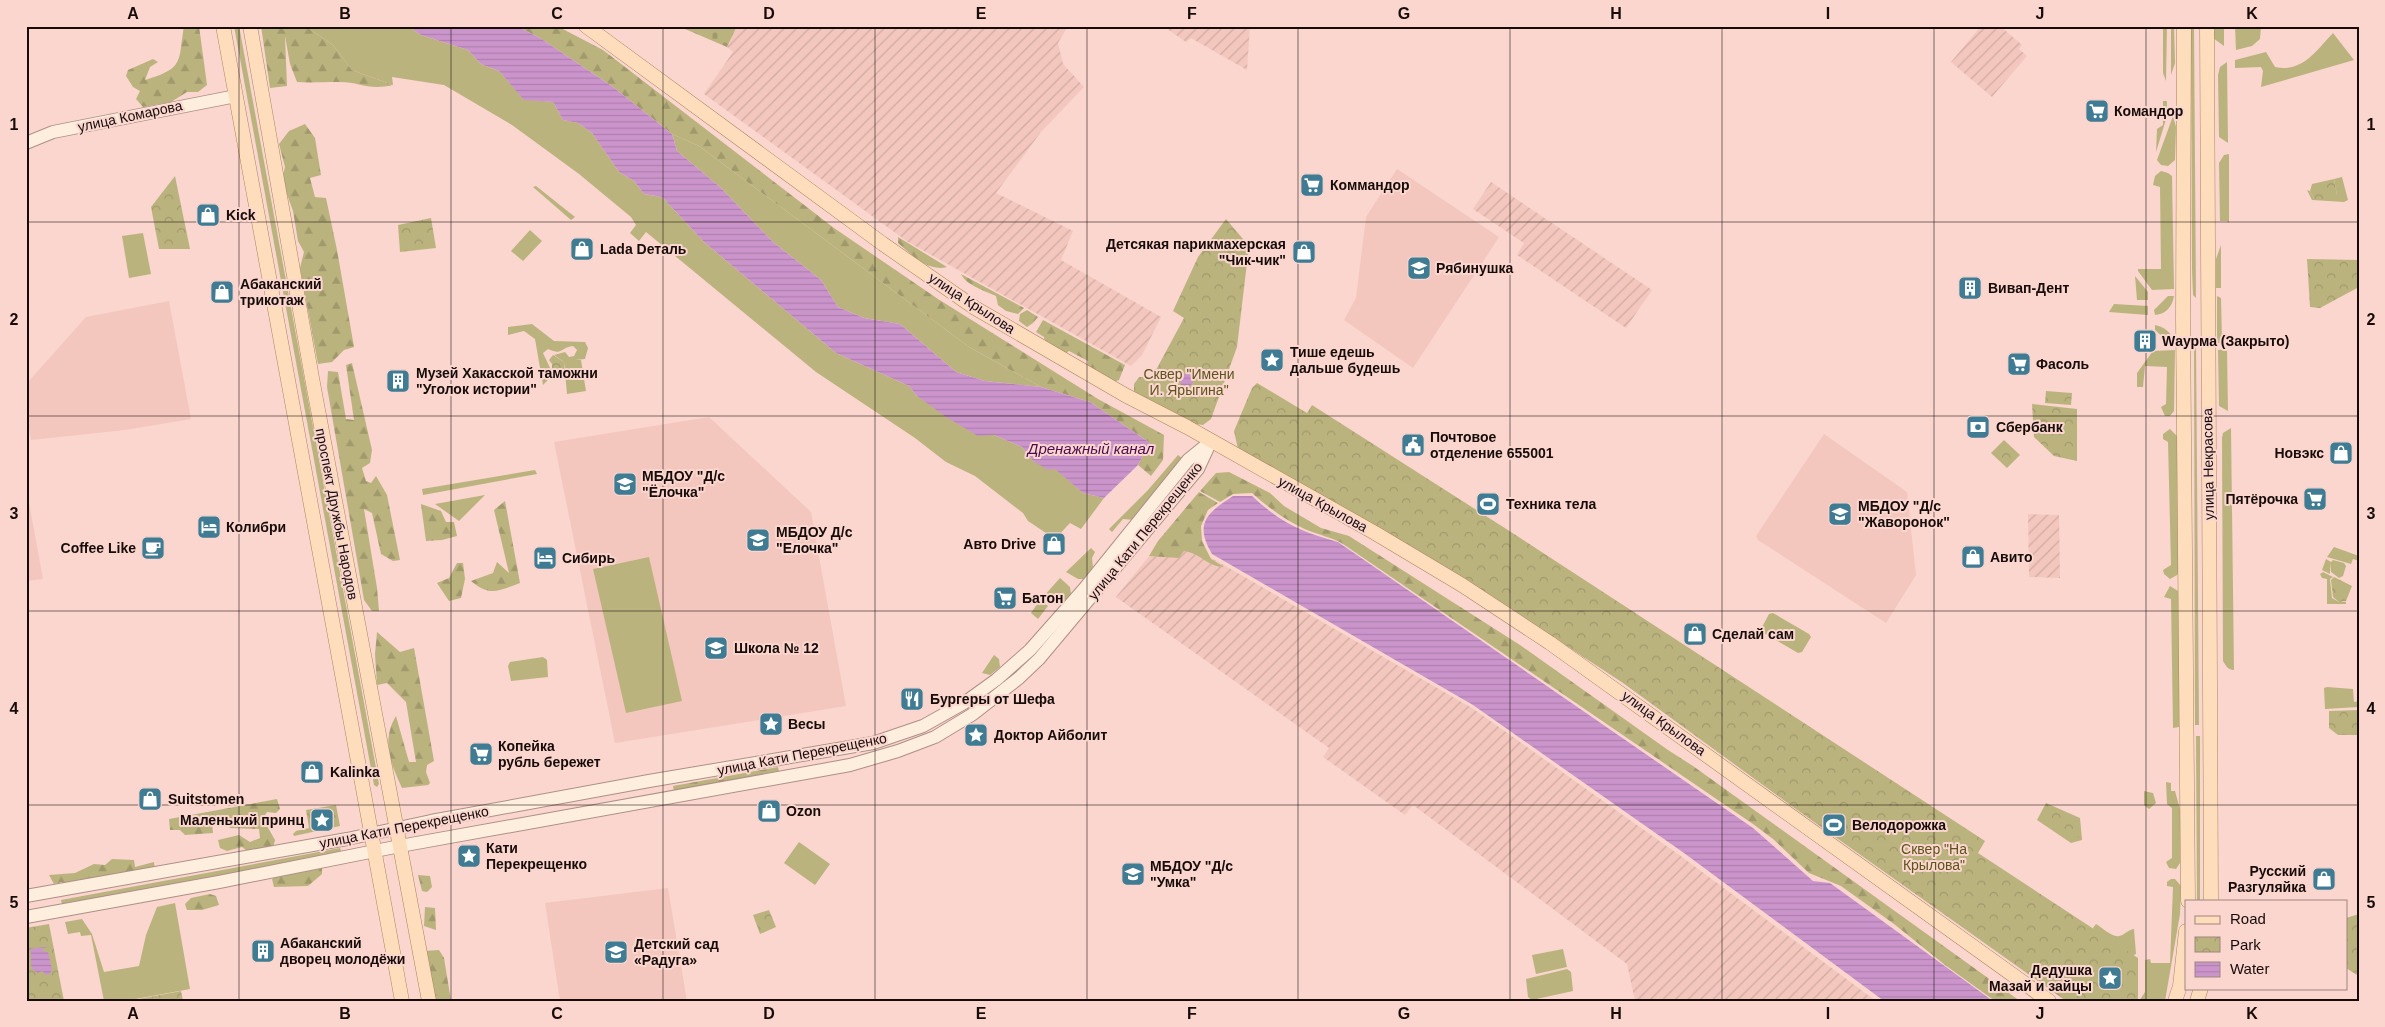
<svg xmlns="http://www.w3.org/2000/svg" width="2385" height="1027" font-family="Helvetica,sans-serif">
<style>
.built{fill:#f3c7bd}
.industrial{fill:url(#industrial-furrows)}
.green{fill:#bbb37e}
.forest{fill:url(#forest-firs)}
.cemetery{fill:url(#cemetery-stones)}
.park{fill:url(#park-crowns)}
.water{fill:url(#water-rules)}
.lines{fill:none;stroke-linecap:round;stroke-linejoin:round}
.secondary-casing{stroke:#af8f87;stroke-width:14}
.primary-casing{stroke:#ab8561;stroke-width:15}
.secondary{stroke:#feeede;stroke-width:12}
.primary{stroke:#fdddbc;stroke-width:14}
.grid{fill:none;stroke:#170c09;stroke-width:1;stroke-opacity:0.55}
.labels{text-anchor:middle;stroke-width:4;stroke-linejoin:round;paint-order:stroke}
.poi-label{font-size:14px;font-weight:bold;fill:#170c09;stroke:#fad6ce;text-anchor:start}
.street-label{font-size:14px;fill:#170c09;stroke:#fad6ce}
.park-label{font-size:14px;fill:#5c541a;stroke:#fad6ce}
.water-label{font-size:15px;font-style:italic;fill:#4d0a50;stroke:#fad6ce}
.neatline{fill:none;stroke:#170c09;stroke-width:2}
.grid-label{font-size:16px;text-anchor:middle;font-weight:bold;fill:#170c09}
</style>
<defs>
<pattern id="industrial-furrows" width="10" height="10" patternUnits="userSpaceOnUse" patternTransform="scale(1.25)"><rect width="10" height="10" fill="#f3c7bd"/><path d="M-1 1l2-2M0 10L10 0M9 11l2-2" fill="none" stroke="#d0aaa1"/></pattern>
<pattern id="forest-firs" width="22" height="20" patternUnits="userSpaceOnUse" patternTransform="scale(1.25)"><rect width="22" height="20" fill="#bbb37e"/><path d="M5 1l3.5 6h-7zM16 11l3.5 6h-7z" fill="#a0996c"/></pattern>
<pattern id="cemetery-stones" width="16" height="16" patternUnits="userSpaceOnUse" patternTransform="scale(1.25)"><rect width="16" height="16" fill="#bbb37e"/><path d="M2 7V4a2 2 0 0 1 4 0v3zM10 15v-3a2 2 0 0 1 4 0v3z" fill="#a0996c"/></pattern>
<pattern id="park-crowns" width="20" height="18" patternUnits="userSpaceOnUse" patternTransform="scale(1.25)"><rect width="20" height="18" fill="#bbb37e"/><path d="M2 6a3 3 0 1 1 6 0M12 15a3 3 0 1 1 6 0" fill="none" stroke="#a0996c"/></pattern>
<pattern id="water-rules" width="6" height="5" patternUnits="userSpaceOnUse" patternTransform="scale(1.25)"><rect width="6" height="5" fill="#cb95cc"/><path d="M0 2.5h6" fill="none" stroke="#ae7fae"/></pattern>
</defs>
<rect width="100%" height="100%" fill="#fad6ce"/>
<g class="built">
<polygon points="1397,169 1499,237 1413,368 1344,320 1356,298 1366,217"/>
<polygon points="169,301 191,419 125,430 31,440 26,413 26,387 29,381 86,317"/>
<polygon points="709,417 811,512 846,706 615,743 554,442"/>
<polygon points="1824,434 1907,492 1916,575 1886,623 1758,540 1756,536"/>
<polygon points="26,486 43,579 26,581"/>
<polygon points="668,888 687,1001 560,1001 545,903"/>
</g>
<g class="industrial">
<polygon points="737,26 1068,26 1058,43 1063,64 1084,87 1041,132 996,193 1073,231 1061,260 1161,317 1142,355 1131,366 908,242 704,94 733,52 727,47"/>
<polygon points="1163,26 1250,26 1247,70 1191,38 1186,42"/>
<polygon points="1981,26 2000,26 2022,45 2019,49 2027,56 1992,97 1951,62"/>
<polygon points="1491,182 1652,290 1626,328 1517,255 1524,243 1473,209"/>
<polygon points="2028,514 2059,515 2060,578 2029,577"/>
<polygon points="1168,533 1472,708 1682,857 1876,1001 1635,1001 1627,964 1413,805 1405,815 1323,757 1329,748 1116,597"/>
</g>
<g class="green">
<polygon points="234,26 239,26 379,784 377,787 374,785"/>
<polygon points="305,26 408,26 421,35 468,50 481,64 499,71 524,99 553,102 563,120 578,123 592,133 619,172 634,181 644,194 662,197 704,242 836,353 909,386 917,396 978,435 994,435 1022,447 1033,461 1055,468 1083,493 1104,498 1081,529 1070,523 1055,539 1028,521 1023,513 975,476 946,462 915,438 816,372 646,232 639,241 630,233 636,225 631,217 579,174 512,125 444,85 392,77 393,85 352,70 333,45"/>
<polygon points="2159,26 2167,26 2166,81 2163,73 2163,29"/>
<polygon points="2171,26 2174,26 2175,63 2171,75"/>
<polygon points="2191,26 2194,26 2196,298 2193,295 2192,269"/>
<polygon points="2214,26 2224,26 2224,46 2213,38"/>
<polygon points="2235,26 2261,26 2260,39 2252,46 2236,50"/>
<path d="M2333 33 2354 60 2261 87 2263 71 2261 67 2235 68V60L2266 52 2275 67C2302 73 2316 51 2333 33Z"/>
<polygon points="2227,62 2228,143 2219,137 2218,75 2220,67"/>
<polygon points="2163,101 2167,101 2167,116 2156,152 2157,129 2163,125"/>
<polygon points="2173,116 2176,127 2175,160 2168,166 2161,165 2157,160"/>
<polygon points="672,134 699,146 969,347 1041,387 985,381 956,372 900,324 864,318 838,307 821,280 773,242 721,188 677,151"/>
<polygon points="2229,154 2229,223 2227,221 2220,221 2219,163 2224,155"/>
<polygon points="2161,171 2168,173 2172,176 2174,289 2152,290 2138,271 2138,269 2161,269 2160,187 2153,185 2155,176"/>
<polygon points="2342,177 2348,200 2344,202 2312,200 2307,190 2310,191 2314,199 2337,195 2334,179"/>
<polygon points="536,186 575,217 571,220 533,187"/>
<polygon points="530,230 542,241 523,261 511,251"/>
<polygon points="143,233 151,274 129,278 122,236"/>
<polygon points="2221,245 2221,288 2216,288 2216,259"/>
<polygon points="2135,276 2148,292 2148,300 2137,300"/>
<path d="M2168 296H2174C2172 307 2166 314 2155 315L2154 310Z"/>
<polygon points="2217,296 2221,298 2222,343 2217,343"/>
<polygon points="2114,304 2148,306 2148,315 2109,312"/>
<path d="M532 324 554 341 585 342 588 348 585 359 575 360H581L586 391 567 394 564 362 554 355 565 352 569 357 574 356 577 350 573 346C561 347 563 356 548 349L543 353 551 370 547 381 543 385 535 339 524 331 508 335V327Z"/>
<path d="M2155 325C2167 328 2173 334 2174 344H2170L2155 330Z"/>
<polygon points="2196,343 2196,344 2199,725 2195,725 2194,344"/>
<polygon points="2227,349 2228,411 2219,406 2218,350"/>
<polygon points="2175,350 2174,411 2170,416 2165,416 2161,407 2166,404 2167,367 2145,366 2143,387 2137,387 2137,373 2153,351"/>
<path d="M2231 428 2234 670C2228 670 2226 666 2223 661L2222 438 2223 433Z"/>
<polygon points="2170,429 2177,436 2179,572 2177,575 2170,579 2164,574 2163,570 2171,565 2168,442 2163,439 2163,434"/>
<polygon points="1178,455 1183,459 1134,520 1123,519 1112,532 1109,529 1148,490"/>
<polygon points="535,470 537,474 423,495 422,489"/>
<polygon points="485,495 459,521 435,504"/>
<polygon points="2334,547 2359,556 2359,561 2353,559 2351,564 2327,557"/>
<polygon points="1091,548 1095,552 1092,558 1093,567 1084,579 1078,579 1066,572"/>
<polygon points="649,557 682,701 626,713 593,569"/>
<polygon points="2326,559 2331,562 2333,560 2344,563 2346,566 2343,576 2339,578 2331,572 2330,563 2330,574 2322,570"/>
<polygon points="2323,572 2333,577 2330,579 2332,598 2339,602 2346,602 2346,604 2327,604 2327,579 2322,578 2320,574"/>
<polygon points="1060,578 1070,587 1071,594 1064,601 1056,593 1047,600 1043,597"/>
<polygon points="2170,586 2178,591 2179,594 2179,727 2173,728 2171,599 2164,597"/>
<polygon points="1040,600 1048,606 1038,619 1031,613"/>
<polygon points="1773,613 1809,634 1811,637 1802,652 1798,653 1764,633 1761,629 1769,614"/>
<polygon points="994,655 999,659 1000,667 990,675 982,673"/>
<polygon points="543,657 547,660 548,677 511,681 508,666 510,662"/>
<polygon points="2327,687 2353,689 2354,702 2359,701 2359,707 2325,709 2324,688"/>
<polygon points="2196,736 2200,736 2200,901 2197,901"/>
<polygon points="2166,782 2171,783 2171,791 2175,791 2180,809 2180,863 2176,869 2169,868 2166,862 2172,858 2172,808 2167,804"/>
<polygon points="2144,791 2153,793 2156,803 2149,809 2144,805"/>
<polygon points="2046,803 2080,818 2082,840 2071,843 2037,820"/>
<polygon points="799,842 830,864 815,885 784,863"/>
<polygon points="340,848 342,853 62,905 61,900"/>
<polygon points="2171,879 2175,879 2181,886 2180,914 2165,1001 2139,1001 2145,992 2145,960 2150,959 2151,963 2170,963 2173,887 2167,886 2167,882"/>
<polygon points="175,903 190,989 125,1001 104,1001 91,935 81,936 80,932 68,934 65,922 82,919 92,934 104,972 139,966 146,935 157,907"/>
<path d="M2096 924C2101 927 2113 938 2119 936 2125 935 2127 930 2134 929L2136 954 2120 961 2106 952 2093 928Z"/>
<polygon points="1563,949 1567,967 1536,974 1532,955"/>
<polygon points="1567,969 1571,972 1573,991 1532,1000 1528,997 1526,979"/>
</g>
<g class="forest">
<path d="M184 26H199L207 85 198 92H187L171 102 143 107 136 99 140 91 133 87 126 76 128 70 153 59 158 62 150 67 145 80C185 68 178 62 184 26Z"/>
<path d="M261 26H305L333 45 352 70 393 85C367 91 359 81 337 82 323 82 311 83 297 82L290 64 285 36 287 86 270 88Z"/>
<polygon points="516,26 557,26 603,50 834,228 938,299 1098,399 1164,435 1163,460 1151,476 1138,465 1150,443 1090,402 1041,387 969,347 699,146 672,134 613,87 540,38"/>
<polygon points="305,124 315,138 321,175 310,178 315,197 326,198 337,250 354,347 344,350 332,362 318,364 300,268 304,252 298,241 293,211 284,186 282,179 285,167 279,144 289,131"/>
<path d="M898 237 947 267C928 272 912 255 898 243Z"/>
<path d="M961 274 1024 308 1018 314 1006 311 998 305 996 296C985 291 966 285 961 274Z"/>
<polygon points="1027,310 1038,317 1033,323 1027,327 1019,321 1020,314"/>
<polygon points="1043,320 1125,365 1119,380 1114,382 1088,367 1088,361 1069,351 1065,354 1045,343 1044,337 1036,332"/>
<polygon points="352,363 372,450 370,463 362,468 366,481 371,483 376,476 387,495 400,560 393,561 381,554 372,513 364,509 377,588 379,611 372,611 364,600 327,387 328,371 338,372 346,419 354,420 346,365"/>
<path d="M1229 472 1270 493 1284 506 1321 528 1349 536 1520 645 1668 750 1693 766 2020 1001H1995L1945 965 1894 924 1841 886 1809 873 1773 839 1753 824 1343 544C1335 539 1327 537 1318 534 1293 526 1271 510 1252 493L1233 494 1220 502 1200 491 1216 473Z"/>
<path d="M1199 492 1218 503 1208 510 1201 526 1202 541 1211 559 1224 567C1208 567 1200 553 1184 551L1179 558 1149 556 1158 541Z"/>
<path d="M505 501 520 583C498 591 490 597 471 581L493 573 497 562 509 573 494 510Z"/>
<polygon points="421,504 441,511 446,522 454,522 457,536 442,540 426,541"/>
<polygon points="457,563 463,563 465,579 461,598 449,601 437,583 449,578"/>
<path d="M377 632 400 652 414 648 434 761 427 765 426 772 430 783 428 785 402 788C391 764 381 741 396 716L409 762H416L406 702 387 683 377 685 375 654Z"/>
<polygon points="778,767 779,771 674,791 673,786"/>
<polygon points="277,799 280,809 276,813 267,812 263,819 275,840 273,848 251,854 242,847 227,851 220,848 218,840 239,835 250,842 260,838 259,829 230,828 226,821 212,823 213,833 185,835 180,830 170,830 169,819"/>
<polygon points="112,859 134,860 135,867 154,862 155,870 64,887 62,882 54,884 49,875 75,873 94,864 105,865"/>
<polygon points="322,867 322,874 308,886 274,887 272,879 278,874"/>
<polygon points="418,875 430,876 432,887 427,892 422,891"/>
<polygon points="210,894 216,896 219,905 202,910 187,910 185,904 191,898"/>
<polygon points="425,907 435,908 436,930 424,926"/>
<polygon points="439,950 444,958 451,1001 432,1001 424,951"/>
</g>
<polygon class="cemetery" points="678,26 737,26 727,47"/>
<g class="park">
<polygon points="175,176 190,249 159,249 151,207"/>
<polygon points="2334,179 2337,195 2333,200 2314,199 2310,191 2312,184"/>
<polygon points="431,218 436,248 400,252 398,225"/>
<polygon points="1226,219 1249,246 1237,347 1211,419 1203,425 1195,424 1136,394 1134,391 1134,384 1139,377 1152,377 1156,370 1184,318 1173,311 1198,257"/>
<polygon points="2307,259 2359,260 2359,287 2320,308 2310,307"/>
<polygon points="553,355 564,362 564,378 557,377 552,373 552,364 549,360"/>
<polygon points="1257,383 1307,413 1312,405 1511,532 1985,841 1978,853 2138,958 2138,1001 2066,1001 1793,807 1623,683 1483,591 1238,449 1234,431 1252,388"/>
<polygon points="2046,391 2072,393 2071,405 2045,403"/>
<polygon points="2032,404 2077,409 2077,461 2054,456 2034,437"/>
<polygon points="2004,440 2020,455 2007,468 1991,453"/>
<polygon points="2334,577 2352,586 2346,601 2339,602 2333,597 2331,580"/>
<polygon points="2359,710 2359,735 2338,735 2329,728 2329,711"/>
<polygon points="2046,804 2079,819 2079,837 2077,838 2040,816"/>
<polygon points="336,805 340,826 294,836 293,834 296,831 309,828 306,810"/>
<polygon points="769,910 776,927 760,934 753,915"/>
<polygon points="2359,914 2359,974 2357,975 2346,968 2346,918"/>
<polygon points="49,924 64,1001 26,1001 26,928"/>
<polygon points="181,991 183,1001 128,1001"/>
</g>
<g class="water">
<polygon points="408,26 516,26 540,38 613,87 672,134 677,151 721,188 773,242 821,280 838,307 864,318 900,324 956,372 985,381 1041,387 1090,402 1150,443 1138,465 1104,498 1083,493 1055,469 1048,470 1033,461 1022,447 994,435 978,436 946,417 917,396 909,386 836,353 704,242 662,197 644,194 634,181 619,172 592,133 578,123 563,120 553,102 524,100 499,71 481,64 468,50 421,35"/>
<polygon points="1189,372 1196,378 1190,386 1181,385 1180,377"/>
<path d="M1233 496H1252C1280 522 1301 532 1338 542L1753 828 1813 881 1830 883 1993 1001H1884L1684 853 1473 705 1212 554C1194 523 1207 513 1233 496Z"/>
<path d="M44 947 48 948H43L42 951 48 952 52 969 50 974 46 975 42 971 38 973C27 968 33 959 30 949Z"/>
</g>
<g class="lines">
<g class="secondary-casing">
<g id="secondary">
<polyline points="26,143 53,132 236,96"/>
<polyline points="26,896 347,839 431,821 649,781 873,743 923,726 964,703 996,680 1030,650 1084,589 1188,460 1209,443"/>
<polyline points="26,917 219,882 400,846 850,765 898,751 935,737 973,714 1019,678 1039,659 1198,469 1211,441"/>
</g>
</g>
<g class="primary-casing">
<g id="primary">
<polyline points="223,26 402,1001"/>
<polyline points="250,26 312,378 429,1001"/>
<polyline points="586,26 883,244 975,308 1125,395 1187,427 1375,533 1462,585 1550,643 2049,1001"/>
<polyline points="2184,26 2183,319 2188,901"/>
<polyline points="2207,26 2211,901"/>
<polyline points="2175,1001 2180,986 2186,931"/>
<polyline points="2197,1001 2201,988"/>
</g>
</g>
<use href="#secondary" class="secondary"/>
<use href="#primary" class="primary"/>
</g>
<path class="grid" d="M239 26V1001M451 26V1001M663 26V1001M875 26V1001M1087 26V1001M1298 26V1001M1510 26V1001M1722 26V1001M1934 26V1001M2146 26V1001M26 222H2359M26 416H2359M26 611H2359M26 805H2359"/>
<defs>
<g id="supermarket-square" transform="scale(1.25)"><rect x="-9" y="-9" width="18" height="18" rx="4" fill="#3f7b93" stroke="#fad6ce"/><path d="M-6-5.5h2.5l.6 2H6L4.5 2H-2.5L-4.4-4H-6ZM-1.5 3.2a1.3 1.3 0 1 0 .1 0ZM3 3.2a1.3 1.3 0 1 0 .1 0Z" fill="#fff"/></g>
<g id="shop-square" transform="scale(1.25)"><rect x="-9" y="-9" width="18" height="18" rx="4" fill="#3f7b93" stroke="#fad6ce"/><path d="M-5-2.5h2.3a2.7 3.5 0 0 1 5.4 0H5L5.5 6h-11ZM-1.5-2.5h3a1.5 2.3 0 0 0-3 0Z" fill="#fff"/></g>
<g id="school-square" transform="scale(1.25)"><rect x="-9" y="-9" width="18" height="18" rx="4" fill="#3f7b93" stroke="#fad6ce"/><path d="M0-5L7-2L0 1L-7-2ZM-4 1L0 2.5L4 1V4Q0 6-4 4Z" fill="#fff"/></g>
<g id="building-square" transform="scale(1.25)"><rect x="-9" y="-9" width="18" height="18" rx="4" fill="#3f7b93" stroke="#fad6ce"/><path d="M-4-6H4V6H1V3H-1V6H-4ZM-2.5-4.3h1.7v1.8h-1.7ZM.8-4.3h1.7v1.8H.8ZM-2.5-1h1.7V.8h-1.7ZM.8-1h1.7V.8H.8Z" fill="#fff"/></g>
<g id="sight-square" transform="scale(1.25)"><rect x="-9" y="-9" width="18" height="18" rx="4" fill="#3f7b93" stroke="#fad6ce"/><path d="M0-6L1.8-2.2L6-1.7L2.9 1.2L3.7 5.4L0 3.3L-3.7 5.4L-2.9 1.2L-6-1.7L-1.8-2.2Z" fill="#fff"/></g>
<g id="bank-square" transform="scale(1.25)"><rect x="-9" y="-9" width="18" height="18" rx="4" fill="#3f7b93" stroke="#fad6ce"/><path d="M-6-4H6V4H-6ZM0-2.3a2.3 2.3 0 1 0 0 4.6a2.3 2.3 0 1 0 0-4.6Z" fill="#fff"/></g>
<g id="civic-square" transform="scale(1.25)"><rect x="-9" y="-9" width="18" height="18" rx="4" fill="#3f7b93" stroke="#fad6ce"/><path d="M-.6-6.5H3V-4.5H.6V-3L4-1V1h2V6H-6V1h2V-1L-.6-3ZM-1.2 2.5V6h2.4V2.5Z" fill="#fff"/></g>
<g id="stadium-square" transform="scale(1.25)"><rect x="-9" y="-9" width="18" height="18" rx="4" fill="#3f7b93" stroke="#fad6ce"/><path d="M0-5a6.5 5 0 1 0 0 10a6.5 5 0 1 0 0-10ZM-3.5-1.8h7v3.6h-7Z" fill="#fff"/></g>
<g id="hotel-square" transform="scale(1.25)"><rect x="-9" y="-9" width="18" height="18" rx="4" fill="#3f7b93" stroke="#fad6ce"/><path d="M-6-4.5h1.5V1H6V5H4.5V3h-9V5H-6ZM-4 0a1.8 1.8 0 1 1 3.6 0ZM.5 0V-2.5h3Q6-2.5 6 0Z" fill="#fff"/></g>
<g id="cafe-square" transform="scale(1.25)"><rect x="-9" y="-9" width="18" height="18" rx="4" fill="#3f7b93" stroke="#fad6ce"/><path d="M-5.5-4.5H6V0H3Q3 3.5 0 3.5H-2.5Q-5.5 3.5-5.5 0ZM3-3.2v2h1.7v-2ZM-6 4.5H4V6H-6Z" fill="#fff"/></g>
<g id="restaurant-square" transform="scale(1.25)"><rect x="-9" y="-9" width="18" height="18" rx="4" fill="#3f7b93" stroke="#fad6ce"/><path d="M-5-6h1v4h1v-4h1v4h1v-4h1v5L-1.5 .5V6h-2V.5L-5-1ZM5-6V6H3V1.5H1.5Q1.5-4 5-6Z" fill="#fff"/></g>
</defs>
<g fill-rule="evenodd">
<use href="#supermarket-square" x="2097" y="111"/>
<use href="#supermarket-square" x="1312" y="185"/>
<use href="#shop-square" x="208" y="215"/>
<use href="#shop-square" x="582" y="249"/>
<use href="#shop-square" x="1304" y="252"/>
<use href="#school-square" x="1419" y="268"/>
<use href="#building-square" x="1970" y="288"/>
<use href="#shop-square" x="222" y="292"/>
<use href="#building-square" x="2145" y="341"/>
<use href="#sight-square" x="1272" y="360"/>
<use href="#supermarket-square" x="2019" y="364"/>
<use href="#building-square" x="398" y="381"/>
<use href="#bank-square" x="1978" y="427"/>
<use href="#civic-square" x="1413" y="445"/>
<use href="#shop-square" x="2341" y="453"/>
<use href="#school-square" x="625" y="484"/>
<use href="#supermarket-square" x="2315" y="499"/>
<use href="#stadium-square" x="1488" y="504"/>
<use href="#school-square" x="1840" y="514"/>
<use href="#hotel-square" x="209" y="527"/>
<use href="#school-square" x="758" y="540"/>
<use href="#shop-square" x="1054" y="544"/>
<use href="#cafe-square" x="153" y="548"/>
<use href="#shop-square" x="1973" y="557"/>
<use href="#hotel-square" x="545" y="558"/>
<use href="#supermarket-square" x="1005" y="598"/>
<use href="#shop-square" x="1695" y="634"/>
<use href="#school-square" x="716" y="648"/>
<use href="#restaurant-square" x="912" y="699"/>
<use href="#sight-square" x="771" y="724"/>
<use href="#sight-square" x="976" y="735"/>
<use href="#supermarket-square" x="481" y="754"/>
<use href="#shop-square" x="312" y="772"/>
<use href="#shop-square" x="150" y="799"/>
<use href="#shop-square" x="769" y="811"/>
<use href="#sight-square" x="322" y="820"/>
<use href="#stadium-square" x="1834" y="825"/>
<use href="#sight-square" x="469" y="856"/>
<use href="#school-square" x="1133" y="874"/>
<use href="#shop-square" x="2324" y="879"/>
<use href="#building-square" x="263" y="951"/>
<use href="#school-square" x="616" y="952"/>
<use href="#sight-square" x="2110" y="978"/>
</g>
<g class="labels">
<g class="poi-label">
<text x="2114" y="116">Командор</text>
<text x="1330" y="190">Коммандор</text>
<text x="226" y="220">Kick</text>
<text x="1286" y="249" text-anchor="end">Детсякая парикмахерская<tspan x="1286" dy="16">"Чик-чик"</tspan></text>
<text x="600" y="254">Lada Dеталь</text>
<text x="1436" y="273">Рябинушка</text>
<text x="240" y="289">Абаканский<tspan x="240" dy="16">трикотаж</tspan></text>
<text x="1988" y="293">Вивап-Дент</text>
<text x="2162" y="346">Wаурма (Закрыто)</text>
<text x="1290" y="357">Тише едешь<tspan x="1290" dy="16">дальше будешь</tspan></text>
<text x="2036" y="369">Фасоль</text>
<text x="416" y="378">Музей Хакасской таможни<tspan x="416" dy="16">"Уголок истории"</tspan></text>
<text x="1996" y="432">Сбербанк</text>
<text x="1430" y="442">Почтовое<tspan x="1430" dy="16">отделение 655001</tspan></text>
<text x="2324" y="458" text-anchor="end">Новэкс</text>
<text x="642" y="481">МБДОУ "Д/с<tspan x="642" dy="16">"Ёлочка"</tspan></text>
<text x="2298" y="504" text-anchor="end">Пятёрочка</text>
<text x="1506" y="509">Техника тела</text>
<text x="1858" y="511">МБДОУ "Д/с<tspan x="1858" dy="16">"Жаворонок"</tspan></text>
<text x="226" y="532">Колибри</text>
<text x="776" y="537">МБДОУ Д/с<tspan x="776" dy="16">"Елочка"</tspan></text>
<text x="1036" y="549" text-anchor="end">Авто Drive</text>
<text x="136" y="553" text-anchor="end">Coffee Like</text>
<text x="1990" y="562">Авито</text>
<text x="562" y="563">Сибирь</text>
<text x="1022" y="603">Батон</text>
<text x="1712" y="639">Сделай сам</text>
<text x="734" y="653">Школа № 12</text>
<text x="930" y="704">Бургеры от Шефа</text>
<text x="788" y="729">Весы</text>
<text x="994" y="740">Доктор Айболит</text>
<text x="498" y="751">Копейка<tspan x="498" dy="16">рубль бережет</tspan></text>
<text x="330" y="777">Kalinka</text>
<text x="168" y="804">Suitstomen</text>
<text x="786" y="816">Ozon</text>
<text x="304" y="825" text-anchor="end">Маленький принц</text>
<text x="1852" y="830">Велодорожка</text>
<text x="486" y="853">Кати<tspan x="486" dy="16">Перекрещенко</tspan></text>
<text x="1150" y="871">МБДОУ "Д/с<tspan x="1150" dy="16">"Умка"</tspan></text>
<text x="2306" y="876" text-anchor="end">Русский<tspan x="2306" dy="16">Разгуляйка</tspan></text>
<text x="280" y="948">Абаканский<tspan x="280" dy="16">дворец молодёжи</tspan></text>
<text x="634" y="949">Детский сад<tspan x="634" dy="16">«Радуга»</tspan></text>
<text x="2092" y="975" text-anchor="end">Дедушка<tspan x="2092" dy="16">Мазай и зайцы</tspan></text>
</g>
<g class="street-label">
<text transform="translate(130 116) rotate(-12)" y="5">улица Комарова</text>
<text transform="translate(972 303) rotate(33)" y="5">улица Крылова</text>
<text transform="translate(2208 464) rotate(-91)" y="5">улица Некрасова</text>
<text transform="translate(1323 504) rotate(29)" y="5">улица Крылова</text>
<text transform="translate(337 514) rotate(79)" y="5">проспект Дружбы Народов</text>
<text transform="translate(1145 531) rotate(-51)" y="5">улица Кати Перекрещенко</text>
<text transform="translate(1664 723) rotate(36)" y="5">улица Крылова</text>
<text transform="translate(802 754) rotate(-11)" y="5">улица Кати Перекрещенко</text>
<text transform="translate(404 827) rotate(-11)" y="5">улица Кати Перекрещенко</text>
</g>
<g class="park-label">
<text x="1189" y="379">Сквер "Имени<tspan x="1189" dy="16">И. Ярыгина"</tspan></text>
<text x="1934" y="854">Сквер "На<tspan x="1934" dy="16">Крылова"</tspan></text>
</g>
<g class="water-label">
<text x="1091" y="454">Дренажный канал</text>
</g>
</g>
<rect width="2385" height="1027" fill="none" stroke="#fad6ce" stroke-width="55"/>
<rect x="2185" y="900" width="162" height="90" fill="#fad6ce" stroke="#9f857f"/>
<rect x="2195" y="916" width="25" height="8" fill="#fdddbc" stroke="#9f857f"/>
<text x="2230" y="924" font-size="15" fill="#170c09">Road</text>
<rect x="2195" y="937" width="25" height="15" fill="url(#park-crowns)" stroke="#9f857f"/>
<text x="2230" y="950" font-size="15" fill="#170c09">Park</text>
<rect x="2195" y="962" width="25" height="15" fill="url(#water-rules)" stroke="#9f857f"/>
<text x="2230" y="974" font-size="15" fill="#170c09">Water</text>
<rect x="28" y="28" width="2330" height="972" class="neatline"/>
<g class="grid-label">
<text x="133" y="19">A</text>
<text x="345" y="19">B</text>
<text x="557" y="19">C</text>
<text x="769" y="19">D</text>
<text x="981" y="19">E</text>
<text x="1192" y="19">F</text>
<text x="1404" y="19">G</text>
<text x="1616" y="19">H</text>
<text x="1828" y="19">I</text>
<text x="2040" y="19">J</text>
<text x="2252" y="19">K</text>
<text x="14" y="130">1</text>
<text x="2371" y="130">1</text>
<text x="14" y="325">2</text>
<text x="2371" y="325">2</text>
<text x="14" y="519">3</text>
<text x="2371" y="519">3</text>
<text x="14" y="714">4</text>
<text x="2371" y="714">4</text>
<text x="14" y="908">5</text>
<text x="2371" y="908">5</text>
<text x="133" y="1019">A</text>
<text x="345" y="1019">B</text>
<text x="557" y="1019">C</text>
<text x="769" y="1019">D</text>
<text x="981" y="1019">E</text>
<text x="1192" y="1019">F</text>
<text x="1404" y="1019">G</text>
<text x="1616" y="1019">H</text>
<text x="1828" y="1019">I</text>
<text x="2040" y="1019">J</text>
<text x="2252" y="1019">K</text>
</g>
</svg>
